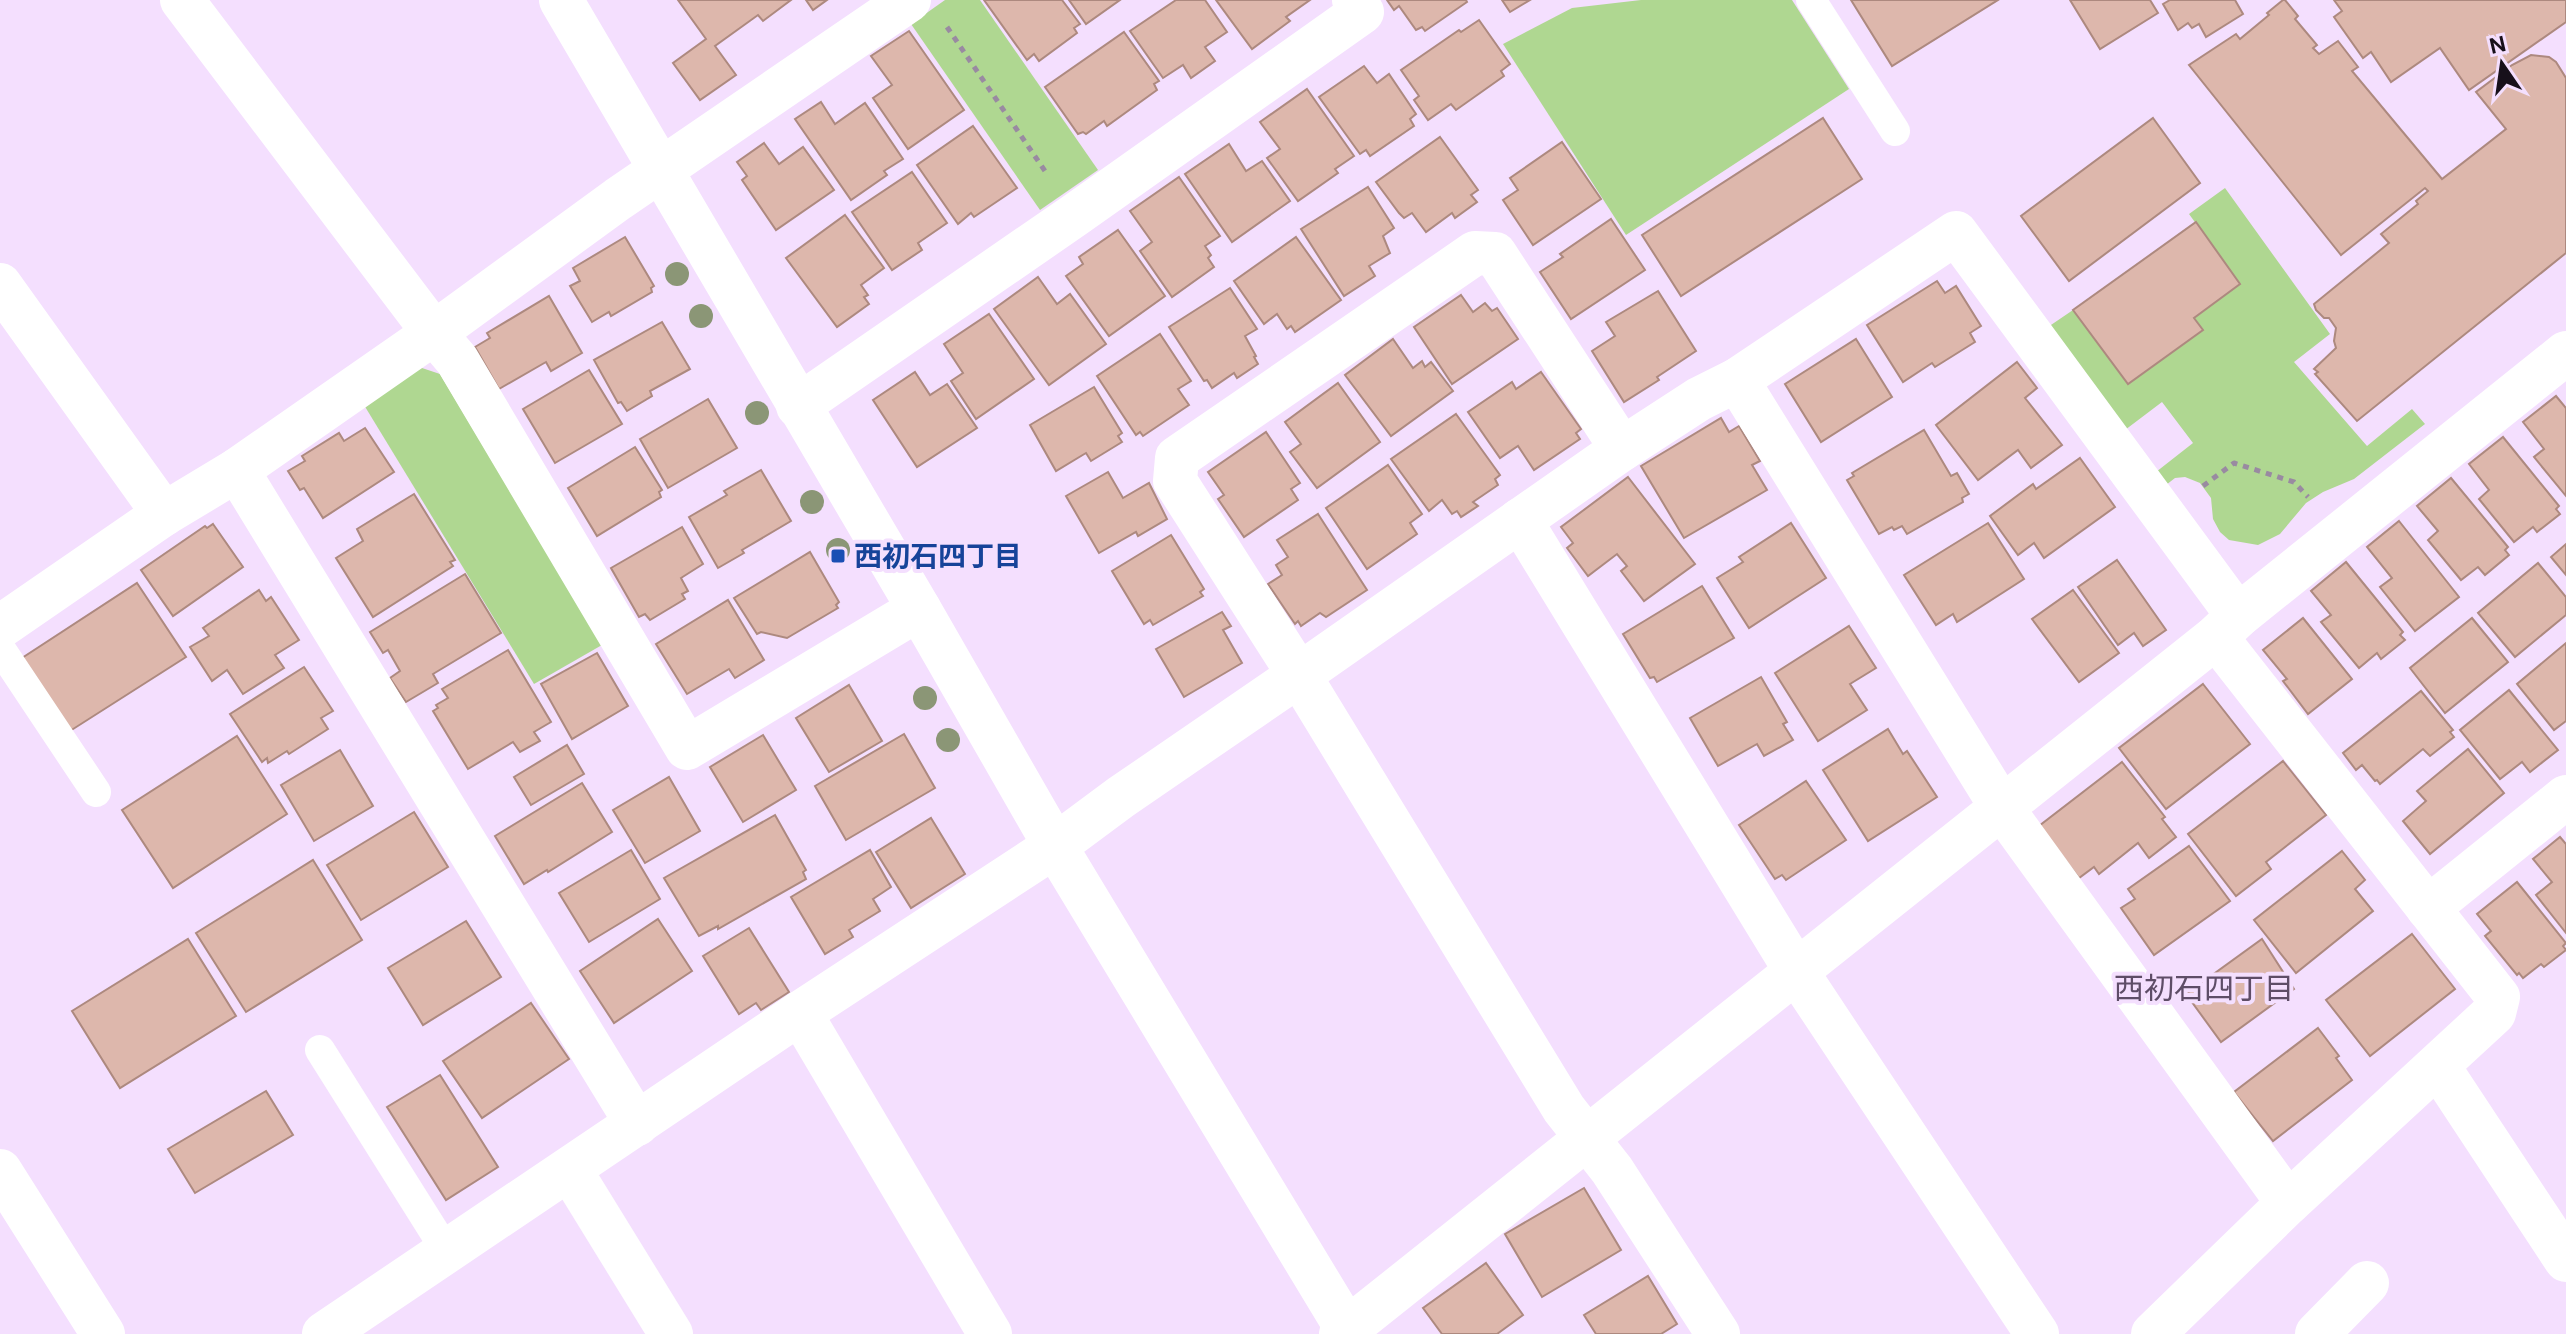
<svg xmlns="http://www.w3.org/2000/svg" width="2566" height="1334" font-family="'DM Sans','Noto Sans JP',sans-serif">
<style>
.green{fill:#afd791}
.building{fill:#ddb7ac;stroke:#ad897f;stroke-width:2}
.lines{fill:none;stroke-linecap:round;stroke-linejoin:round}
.path{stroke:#998aa1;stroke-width:5;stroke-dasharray:6 6;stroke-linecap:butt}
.lane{stroke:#fff;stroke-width:30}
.street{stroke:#fff;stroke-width:44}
.secondary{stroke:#fff;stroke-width:44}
.tree{fill:#8b9676}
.transit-dot{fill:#1a4fb4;stroke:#f4dffe;stroke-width:3}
.labels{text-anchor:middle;stroke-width:8;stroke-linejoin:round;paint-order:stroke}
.transit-label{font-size:28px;font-weight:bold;fill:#164399;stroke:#f4dffe;text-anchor:start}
.neighbourhood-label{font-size:30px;fill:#5e4d67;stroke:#f4dffe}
</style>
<rect width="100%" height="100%" fill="#f4dffe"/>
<g class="green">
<polygon points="945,0 980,0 1098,170 1040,210 911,24"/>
<polygon points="1641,0 1792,0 1849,89 1626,235 1503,44 1572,8"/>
<polygon points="2225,188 2330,334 2294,362 2367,446 2412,409 2425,424 2354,479 2323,492 2306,503 2280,534 2258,545 2229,540 2220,532 2213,519 2211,498 2200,483 2185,477 2175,478 2166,485 2156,472 2193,443 2162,402 2125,430 2048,327 2073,310 2128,384 2203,330 2194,318 2240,284 2189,214"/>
<polygon points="419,367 440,374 602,645 534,684 364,405"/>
</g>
<g class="building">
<polygon points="678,0 791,0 763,21 758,15 715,46 736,75 700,100 673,63 706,39"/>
<polygon points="806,0 827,0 813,10"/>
<polygon points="984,0 1062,0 1080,24 1074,28 1077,33 1039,61 1034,54 1027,60"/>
<polygon points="1069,0 1120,0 1086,24"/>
<polygon points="1176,0 1205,0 1227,32 1205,47 1215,61 1191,78 1183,65 1163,78 1130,31"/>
<polygon points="1216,0 1310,0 1286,17 1290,21 1252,49"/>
<polygon points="1387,0 1466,0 1467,2 1425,31 1422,27 1416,30 1399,6 1394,10"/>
<polygon points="1502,0 1530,0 1510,12"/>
<polygon points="1851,0 1998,0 1892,66"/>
<polygon points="2070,0 2150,0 2158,13 2100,49"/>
<polygon points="2170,0 2235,0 2243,14 2206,37 2199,24 2192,28 2188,23 2178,30 2163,4"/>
<polygon points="2283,0 2285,0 2298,16 2295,19 2317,45 2313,48 2319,54 2338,41 2358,67 2352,71 2442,179 2506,129 2476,92 2512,65 2531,55 2549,57 2556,62 2566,78 2566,253 2357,421 2315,374 2318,372 2314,369 2336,348 2334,341 2336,328 2329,318 2324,318 2316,310 2314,304 2389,243 2381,234 2418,204 2416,201 2428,191 2425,188 2341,255 2189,65 2236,34 2240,39 2269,15 2267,13"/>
<polygon points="2334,0 2566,0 2566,22 2469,90 2440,48 2391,82 2371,52 2363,58 2334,17 2342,11"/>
<polygon points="1479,20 1510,64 1501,71 1504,76 1456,110 1451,104 1428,120 1414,100 1419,96 1401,70 1459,30 1461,32"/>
<polygon points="909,31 964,110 908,149 873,98 892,85 871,56"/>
<polygon points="1124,32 1159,81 1154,84 1157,90 1107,126 1104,121 1086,134 1083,132 1078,134 1045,87"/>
<polygon points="1364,66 1377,83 1389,74 1416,114 1410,119 1414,126 1370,156 1366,150 1360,154 1319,97"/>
<polygon points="1307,89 1354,156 1335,169 1338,173 1298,201 1267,158 1280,149 1260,122"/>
<polygon points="821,102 835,124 865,103 903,159 884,171 887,175 851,200 795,119"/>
<polygon points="1823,118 1862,179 1681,296 1642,235"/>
<polygon points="2153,118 2200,183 2069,281 2021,216"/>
<polygon points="973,126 1017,188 974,217 971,213 958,224 917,165"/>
<polygon points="1440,137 1478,190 1471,195 1477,202 1455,218 1452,213 1426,232 1412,213 1404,218 1399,213 1376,182"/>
<polygon points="1562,142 1601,199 1533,245 1503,200 1518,190 1510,178"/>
<polygon points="764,143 779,164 803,147 834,190 776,230 742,180 747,176 737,162"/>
<polygon points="1229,144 1246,171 1262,161 1290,201 1232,242 1185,174"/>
<polygon points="912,172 947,223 918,243 922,250 892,270 852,212"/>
<polygon points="1179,177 1220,236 1205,246 1211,255 1208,258 1214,267 1172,297 1140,251 1152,242 1130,211"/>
<polygon points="1368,187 1394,228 1383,236 1390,253 1369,266 1375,276 1344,296 1301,229"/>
<polygon points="845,215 884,268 861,285 868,295 864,297 869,304 837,327 786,258"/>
<polygon points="1611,219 1645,270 1571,319 1540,272 1563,257 1560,254"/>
<polygon points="2196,222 2240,284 2194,318 2203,330 2128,384 2073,310"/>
<polygon points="1118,230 1165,296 1109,336 1066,276 1083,264 1079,257"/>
<polygon points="625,237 654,286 651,288 652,292 611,316 609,312 592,322 570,286 580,281 573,268"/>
<polygon points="1296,237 1341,300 1295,332 1291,326 1287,329 1277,314 1264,324 1234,281"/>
<polygon points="1038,277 1057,304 1070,294 1106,344 1049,385 994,309"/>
<polygon points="1937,281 1945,293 1956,286 1981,326 1970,333 1975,342 1935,367 1932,363 1903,382 1867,325"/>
<polygon points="1230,288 1257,329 1245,336 1256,356 1254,357 1258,364 1237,378 1234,373 1212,388 1207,380 1204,381 1169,327"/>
<polygon points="1658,291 1696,351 1657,377 1659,380 1624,402 1592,351 1615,336 1606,322"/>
<polygon points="1461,295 1473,312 1485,303 1492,311 1497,308 1518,339 1452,384 1414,327"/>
<polygon points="549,296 582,353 551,371 546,362 499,389 475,347 490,338 487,333"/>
<polygon points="989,314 1034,379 976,419 951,381 963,373 944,344"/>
<polygon points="662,322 690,369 650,391 652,396 627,411 621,402 618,403 594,360"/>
<polygon points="1160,334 1191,381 1178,389 1189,405 1143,436 1140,432 1136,435 1097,376"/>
<polygon points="1393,339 1413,368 1422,361 1425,367 1431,362 1453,391 1391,436 1345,375"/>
<polygon points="1856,339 1892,397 1821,442 1785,384"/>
<polygon points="2017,362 2037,388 2025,398 2062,445 2031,468 2018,450 1978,480 1936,425"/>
<polygon points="589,370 622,424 555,463 523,409"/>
<polygon points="915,372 930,395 947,384 977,428 917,467 873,400"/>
<polygon points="1541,372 1581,429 1576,433 1580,439 1534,470 1518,446 1500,458 1468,412 1512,382 1516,389"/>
<polygon points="1338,383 1380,442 1317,488 1290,452 1301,444 1285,422"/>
<polygon points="1094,387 1122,433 1118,436 1122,442 1091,461 1086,453 1056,471 1030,425"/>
<polygon points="2556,396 2566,408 2566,496 2534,457 2544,449 2523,422"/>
<polygon points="708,399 737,448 668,488 640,439"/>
<polygon points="1456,414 1500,475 1495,479 1498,485 1473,502 1478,506 1461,517 1457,511 1452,514 1442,500 1429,511 1391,459"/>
<polygon points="1721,418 1729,432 1739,426 1760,461 1752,465 1767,490 1684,538 1641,466"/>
<polygon points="365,428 394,472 323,518 304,488 300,490 288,471 305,461 302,456 339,433 344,441"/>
<polygon points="1924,430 1951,476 1957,473 1969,494 1962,498 1963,502 1907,534 1902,526 1894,530 1892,527 1879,534 1847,480 1854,476 1852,473"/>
<polygon points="1266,432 1300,483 1291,489 1298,500 1244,537 1218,499 1224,495 1208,472"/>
<polygon points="2503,437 2559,506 2556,509 2560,514 2537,532 2533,527 2514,542 2479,499 2489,490 2469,464"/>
<polygon points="635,447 662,490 659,492 661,497 597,536 568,488"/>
<polygon points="2080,458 2115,507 2044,558 2034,543 2018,555 1990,516 2033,484 2036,489"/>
<polygon points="1388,465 1422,514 1410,523 1417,534 1367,569 1326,508"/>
<polygon points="761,470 791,521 742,550 744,553 718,568 689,517 727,495 724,491"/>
<polygon points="1108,472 1123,498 1149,483 1167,519 1138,536 1136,532 1099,553 1066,496"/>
<polygon points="1628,477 1695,564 1644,601 1621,571 1627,566 1617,554 1588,576 1567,548 1573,543 1561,527"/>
<polygon points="2451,478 2508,547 2505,550 2509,555 2485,575 2478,567 2461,580 2428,540 2438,531 2417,506"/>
<polygon points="414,494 455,560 450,562 453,566 373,617 336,558 363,541 357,529"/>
<polygon points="1318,514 1367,590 1326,617 1320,613 1301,626 1298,621 1295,624 1268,584 1282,575 1276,565 1288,557 1277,540"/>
<polygon points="2399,521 2459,597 2415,631 2380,587 2392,578 2367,547"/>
<polygon points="1791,523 1826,578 1749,628 1717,578 1743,562 1739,557"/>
<polygon points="1988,523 2024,579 1957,622 1953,614 1936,625 1904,575"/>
<polygon points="213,524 243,567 173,616 141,570 205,526 207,528"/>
<polygon points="682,527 703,564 681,578 688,591 682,594 685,599 650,620 645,614 639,617 611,568"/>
<polygon points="1171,535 1204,589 1200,592 1203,596 1153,625 1150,620 1144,624 1112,571"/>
<polygon points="2566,544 2566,575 2551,557"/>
<polygon points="810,552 839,602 836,605 838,608 787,638 761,632 757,634 734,598"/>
<polygon points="2117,560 2166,630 2143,646 2134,633 2118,645 2078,587"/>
<polygon points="2346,562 2403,632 2400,635 2405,640 2381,659 2377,653 2359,668 2321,622 2331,615 2311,591"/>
<polygon points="2538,563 2566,597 2566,615 2515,657 2478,613"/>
<polygon points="465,574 501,633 433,674 438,683 406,702 390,678 400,671 388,650 383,653 370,632"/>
<polygon points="137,583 186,657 70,731 22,658"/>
<polygon points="1702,586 1734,638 1657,682 1654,677 1650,678 1623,634"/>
<polygon points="259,590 266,601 271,597 299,640 275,655 284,668 243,694 227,670 212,681 190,647 209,636 203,628"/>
<polygon points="2073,590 2119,653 2079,682 2032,619"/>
<polygon points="728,600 764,660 735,678 729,669 687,694 656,644"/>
<polygon points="1222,612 1231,626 1223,630 1242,663 1184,697 1156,649"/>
<polygon points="2303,618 2352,679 2308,714 2283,681 2287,679 2263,650"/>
<polygon points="2472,618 2508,662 2445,713 2410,668"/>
<polygon points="1849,626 1876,668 1850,684 1867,710 1818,741 1775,673"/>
<polygon points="2566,643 2566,721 2554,730 2517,684"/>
<polygon points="508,650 551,722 534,732 540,741 520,752 513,742 468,769 433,711 438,708 436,705 448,698 442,689"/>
<polygon points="597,653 628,706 572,739 541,684"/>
<polygon points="304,667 333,711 321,718 328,729 289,754 287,751 268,763 267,758 262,762 230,714"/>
<polygon points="1761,677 1787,722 1783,724 1793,740 1764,756 1757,744 1718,766 1690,718"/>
<polygon points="2203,684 2250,744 2166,809 2119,748"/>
<polygon points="849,685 882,741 829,772 796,718"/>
<polygon points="2509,690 2558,750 2530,772 2522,762 2500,779 2460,730"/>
<polygon points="2421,691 2453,730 2450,732 2454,737 2430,756 2423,749 2380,784 2377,780 2375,781 2362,765 2356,770 2343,753"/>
<polygon points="1888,729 1903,754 1907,751 1937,797 1868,841 1823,770"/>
<polygon points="904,734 935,788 846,840 815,786"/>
<polygon points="763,735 796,790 743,822 710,767"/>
<polygon points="237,736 287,814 173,888 122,810"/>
<polygon points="567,745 584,774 531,805 514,777"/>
<polygon points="2468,749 2504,793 2430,854 2403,821 2426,801 2417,791"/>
<polygon points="340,750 373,806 314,841 281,785"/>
<polygon points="2283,761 2326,815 2266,862 2271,869 2236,896 2188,834"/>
<polygon points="2122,762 2165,817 2162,819 2176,837 2149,858 2138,843 2099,874 2094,867 2079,878 2039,826"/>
<polygon points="669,777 700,831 645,863 613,810"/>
<polygon points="1806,781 1846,840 1786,880 1782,875 1775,879 1739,825"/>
<polygon points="582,783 612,832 548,872 547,870 524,884 495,836"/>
<polygon points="414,812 448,867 361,920 327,865"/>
<polygon points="775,815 806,870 803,872 806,879 718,929 718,926 699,936 664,878"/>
<polygon points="931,818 965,874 911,908 876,852"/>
<polygon points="2560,837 2566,844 2566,933 2536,895 2552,882 2533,859"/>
<polygon points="2189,846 2230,901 2154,955 2121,908 2135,899 2128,889"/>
<polygon points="631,850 660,899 589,942 559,893"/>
<polygon points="870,850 891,887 873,899 880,911 849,930 853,937 825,954 791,897"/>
<polygon points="2342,851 2365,880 2355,889 2373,911 2296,973 2254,920"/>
<polygon points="313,860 362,940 246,1012 196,933"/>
<polygon points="2517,882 2566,943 2563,946 2566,950 2544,967 2541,964 2523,978 2519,973 2517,975 2485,936 2491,931 2477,914"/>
<polygon points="658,919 692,971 614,1023 580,971"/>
<polygon points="466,921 501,977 423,1025 388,968"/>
<polygon points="749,928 789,992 761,1010 756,1003 739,1014 703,956"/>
<polygon points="2412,934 2455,989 2370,1056 2326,1000"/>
<polygon points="188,939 236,1016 120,1088 72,1011"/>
<polygon points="2262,939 2294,989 2221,1042 2186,994"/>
<polygon points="531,1003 569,1059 482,1118 443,1061"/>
<polygon points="2318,1028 2339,1056 2336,1058 2352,1080 2273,1141 2234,1092"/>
<polygon points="440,1075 498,1167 446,1200 387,1107"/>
<polygon points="266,1091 293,1135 195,1193 168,1149"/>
<polygon points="1584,1188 1621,1250 1542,1297 1505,1234"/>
<polygon points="1486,1263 1523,1315 1497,1334 1442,1334 1423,1308"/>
<polygon points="1648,1276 1677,1324 1661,1334 1596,1334 1584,1315"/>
</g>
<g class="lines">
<g class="path">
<polyline points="947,27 1047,174"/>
<polyline points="2203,486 2234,463 2294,482 2308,497"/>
</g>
<g class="lane">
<polyline points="1811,0 1895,131"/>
<polyline points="0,648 96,792"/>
<polyline points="320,1050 447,1252"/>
</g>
<g class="street">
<polyline points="182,0 434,333 457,360 687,748 919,609"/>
<polyline points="0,285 164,514"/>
<polyline points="1737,380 2002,808 2288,1203"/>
<polyline points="798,406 1075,215 1362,12 1354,0"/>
<polyline points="1622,449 1495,254 1475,253 1177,458 1175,481 1299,675 1564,1109 1612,1170 1718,1334"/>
<polyline points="237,470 637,1124"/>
<polyline points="1520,520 1796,971 2037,1334"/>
<polyline points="0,627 164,514 237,470 434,333 618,199 909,0"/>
<polyline points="2428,908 2566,797"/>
<polyline points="800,1013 990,1334"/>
<polyline points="2438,1066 2566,1260"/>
<polyline points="570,1170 671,1334"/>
<polyline points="0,1171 103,1334"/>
<polyline points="324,1334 800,1013 1055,846 1121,797 1299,675 1622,449 1699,399 1737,380 1956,233 2238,616"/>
<polyline points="1341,1334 2216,637 2238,616 2566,353"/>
<polyline points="2153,1334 2288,1203 2494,1013 2498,997 2216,637"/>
<polyline points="2317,1334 2367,1283"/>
</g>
<polyline class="secondary" points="561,0 919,609 1055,846 1350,1334"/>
</g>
<g class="tree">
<circle cx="677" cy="274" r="12"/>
<circle cx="701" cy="316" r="12"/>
<circle cx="757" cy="413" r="12"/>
<circle cx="812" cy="502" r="12"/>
<circle cx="838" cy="550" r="12"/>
<circle cx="925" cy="698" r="12"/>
<circle cx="948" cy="740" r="12"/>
</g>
<rect class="transit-dot" x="830" y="548" width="16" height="16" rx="4"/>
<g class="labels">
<g class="transit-label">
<text x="854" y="566">西初石四丁目</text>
</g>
<g class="neighbourhood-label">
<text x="2204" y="999">西初石四丁目</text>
</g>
</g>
<g transform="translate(2502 64) rotate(347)" stroke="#f4dffe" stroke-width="6" paint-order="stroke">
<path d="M0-6L14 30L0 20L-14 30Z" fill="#17101a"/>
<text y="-12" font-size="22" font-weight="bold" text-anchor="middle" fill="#17101a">N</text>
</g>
</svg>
